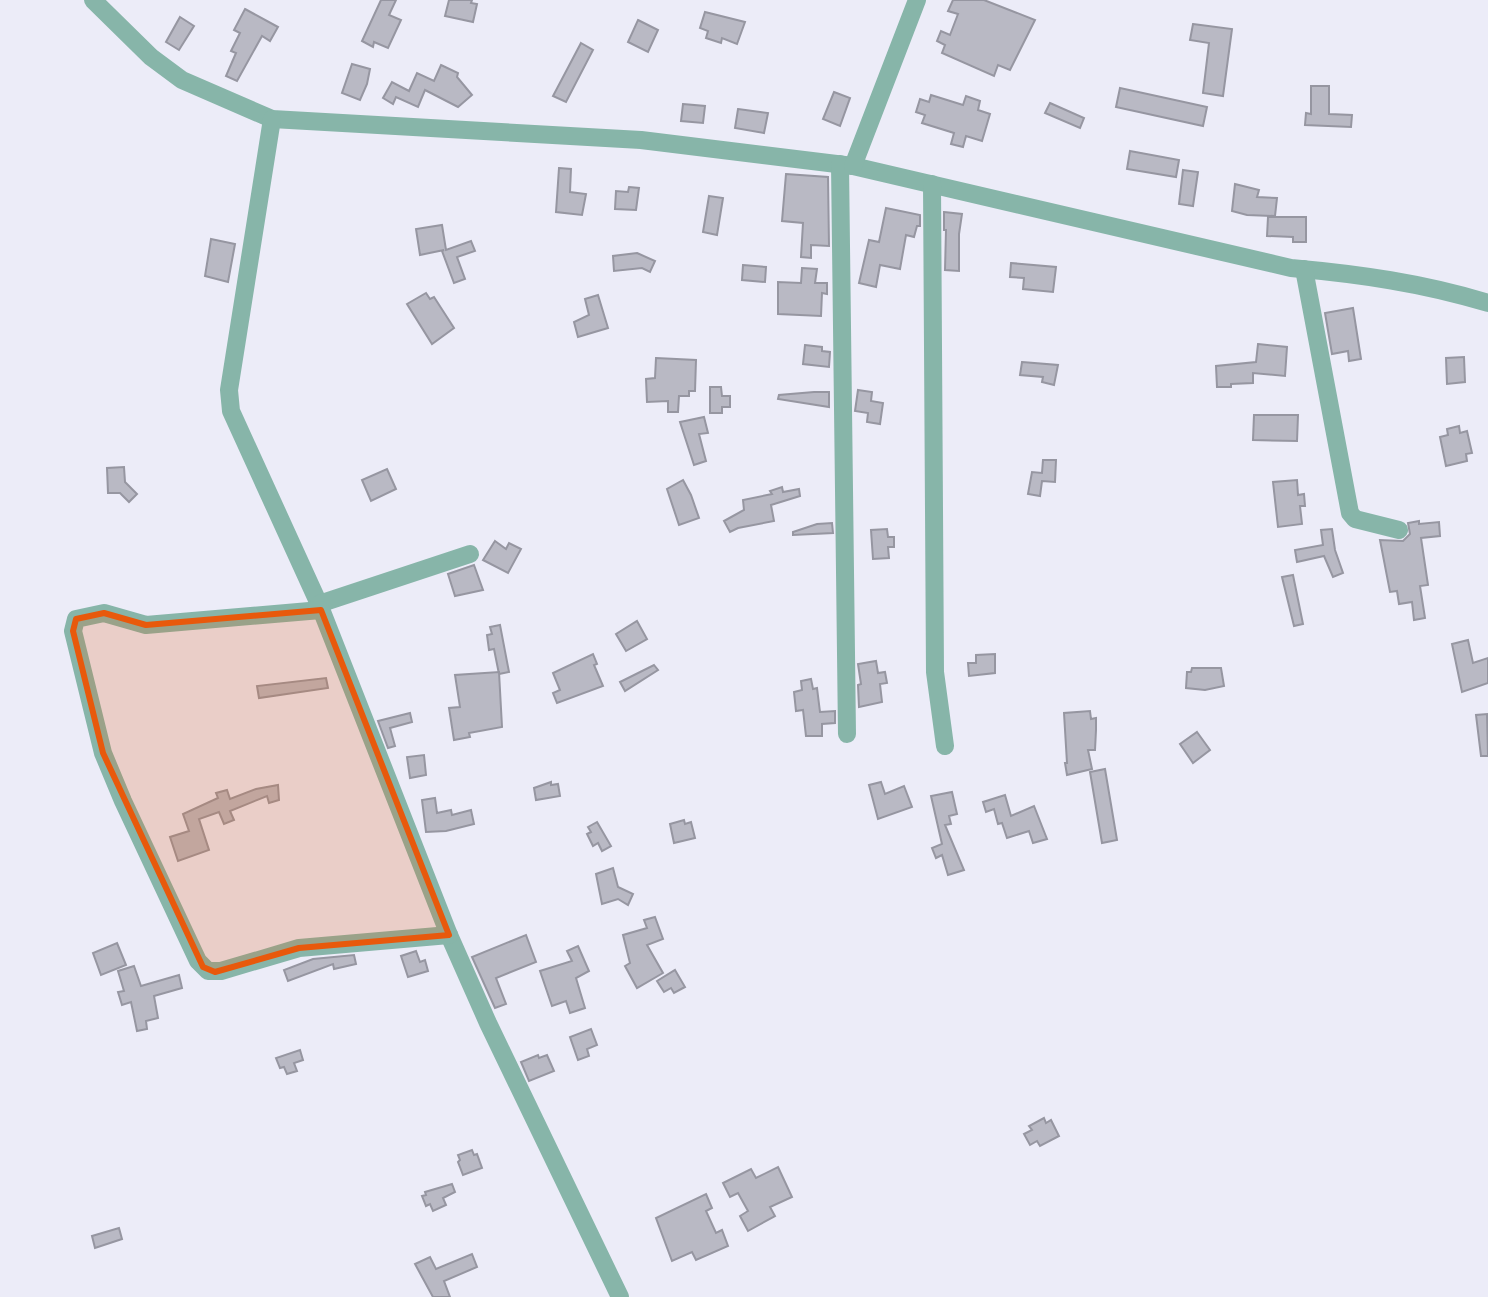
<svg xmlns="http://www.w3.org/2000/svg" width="1488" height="1297" font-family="Poppins,sans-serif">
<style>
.building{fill:#b9b9c4;stroke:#9696a1;stroke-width:2}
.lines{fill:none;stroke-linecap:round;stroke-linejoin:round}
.minor{stroke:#87b5a9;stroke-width:18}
.marked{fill:#e8590c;fill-opacity:0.2;stroke:#e8590c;stroke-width:6;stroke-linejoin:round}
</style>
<rect width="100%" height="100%" fill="#ececf8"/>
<g class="building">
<polygon points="381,0 396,0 389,15 401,20 388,48 374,42 373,47 362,41"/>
<polygon points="449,0 472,0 471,3 477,4 473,22 445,16"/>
<polygon points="953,0 984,0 1035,20 1010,70 998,65 994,76 942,53 945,45 937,41 941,31 950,35 958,14 948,11"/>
<polygon points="245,9 278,27 270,41 262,36 237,81 226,76 236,53 231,51 240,33 234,30"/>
<polygon points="705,12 745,22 737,44 722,38 721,43 706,38 708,31 700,28"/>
<polygon points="180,17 194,26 179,50 166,42"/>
<polygon points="638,20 658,30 648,52 628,42"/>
<polygon points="1193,24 1232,29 1223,96 1203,93 1209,43 1190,40"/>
<polygon points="581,43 593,50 566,102 553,96"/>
<polygon points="352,64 370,69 367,84 360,100 342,93"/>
<polygon points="441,65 458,73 457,77 472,95 458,107 425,90 418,107 396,97 393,104 383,98 392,82 409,91 417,73 434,81"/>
<polygon points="1311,86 1329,86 1329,114 1352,115 1351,127 1305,125 1306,113 1311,114"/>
<polygon points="1120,88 1207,107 1203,126 1116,107"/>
<polygon points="834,92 850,98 840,126 823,119"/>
<polygon points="931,95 963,105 966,96 980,101 978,110 990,114 982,141 966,136 963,147 951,144 954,133 922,123 925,115 916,112 920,99 929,102"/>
<polygon points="1050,103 1084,118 1080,128 1045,113"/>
<polygon points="683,104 705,106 703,123 681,121"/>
<polygon points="738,109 768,113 764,133 735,128"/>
<polygon points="1130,151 1179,160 1176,177 1127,169"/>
<polygon points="559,168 571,169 570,192 586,194 582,215 556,212"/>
<polygon points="1183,170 1198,172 1193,206 1179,204"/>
<polygon points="786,174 828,177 829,246 811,245 811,258 801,257 803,223 782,221"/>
<polygon points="1235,184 1259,190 1257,197 1277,198 1275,216 1247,215 1232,211"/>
<polygon points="629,187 639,188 636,210 615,209 616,191 628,192"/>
<polygon points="709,196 723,198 717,235 703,232"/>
<polygon points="886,208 920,215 920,226 917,226 914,237 906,235 900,269 880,265 876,287 859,283 869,240 879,242"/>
<polygon points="944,212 962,214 959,234 959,271 945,270 946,230 944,230"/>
<polygon points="1268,217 1306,217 1306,242 1293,242 1293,237 1267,236"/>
<polygon points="442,225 446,250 471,241 475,251 457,257 465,279 454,283 442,251 444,250 420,255 416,229"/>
<polygon points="211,239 235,244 228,282 205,276"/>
<polygon points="637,253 655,261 650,272 642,268 614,271 613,256"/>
<polygon points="1011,263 1056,267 1053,292 1023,289 1024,278 1010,277"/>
<polygon points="743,265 766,267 765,282 742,280"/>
<polygon points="802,268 817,269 815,283 827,283 827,294 822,293 821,316 778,314 778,282 801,283"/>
<polygon points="426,293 430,299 434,297 454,328 432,344 407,304"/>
<polygon points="598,295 608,328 578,337 574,322 589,315 585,299"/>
<polygon points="1353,308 1361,359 1349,361 1348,351 1332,354 1325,313"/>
<polygon points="1258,344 1287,347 1285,376 1253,373 1253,383 1231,384 1231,387 1217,387 1216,366 1256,362"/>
<polygon points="805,345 822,347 822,351 830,352 829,367 803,364"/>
<polygon points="1464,357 1465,382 1447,384 1446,358"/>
<polygon points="656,358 696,360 695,391 689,391 689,396 679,396 678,412 668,412 668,401 647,402 646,379 655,378"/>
<polygon points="1022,362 1058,365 1054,385 1042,382 1043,377 1020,375"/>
<polygon points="710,387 721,387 722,396 730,396 730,407 722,407 722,413 710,413"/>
<polygon points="858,390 872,392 871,401 883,403 880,424 867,422 868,413 855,411"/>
<polygon points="814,392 829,392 829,407 778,399 779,395"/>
<polygon points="1254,415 1298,415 1297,441 1253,440"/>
<polygon points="704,417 708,433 699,434 706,461 694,465 680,422"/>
<polygon points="1459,426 1460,433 1467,431 1472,453 1466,454 1467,461 1446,466 1440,437 1448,435 1447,429"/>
<polygon points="1043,460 1056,460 1055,482 1042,481 1040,496 1028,494 1032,472 1042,473"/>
<polygon points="124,467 125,482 137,494 129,502 120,493 108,493 107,468"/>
<polygon points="387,469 396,489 371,501 362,480"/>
<polygon points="683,480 691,495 699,518 679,525 667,489"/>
<polygon points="1297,480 1298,495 1304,494 1305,506 1300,506 1302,524 1278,527 1273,482"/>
<polygon points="782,487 783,492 799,489 800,496 771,505 774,521 738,528 730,532 724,521 744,510 743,500 772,494 770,491"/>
<polygon points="1419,521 1419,524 1439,522 1440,536 1421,538 1428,585 1420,586 1425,618 1414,620 1412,602 1399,604 1397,591 1390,592 1380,540 1403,541 1410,534 1408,523"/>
<polygon points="832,523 833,533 793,535 793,532 817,524"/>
<polygon points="887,529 888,537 894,537 894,547 888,547 889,558 873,559 871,530"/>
<polygon points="1332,529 1335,550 1343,573 1333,577 1324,556 1297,562 1295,550 1323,545 1321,530"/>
<polygon points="495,541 506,549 509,543 521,549 508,573 483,560"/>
<polygon points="474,565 483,590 455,596 448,574"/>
<polygon points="1293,575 1303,624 1294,626 1282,577"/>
<polygon points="637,621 647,639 626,651 616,634"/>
<polygon points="500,625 509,672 499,674 494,649 489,650 487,635 492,634 490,627"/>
<polygon points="1468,640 1473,663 1488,658 1488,683 1462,692 1452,644"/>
<polygon points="593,654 597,664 594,665 603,686 557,703 553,693 560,690 553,673"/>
<polygon points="995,654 995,673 969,676 968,663 976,663 976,655"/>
<polygon points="876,661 878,673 885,672 887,683 880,684 882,702 859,707 858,685 861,684 858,664"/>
<polygon points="654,665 658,670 625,691 620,682"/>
<polygon points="1192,668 1221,668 1224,686 1205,690 1186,688 1187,672 1191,672"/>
<polygon points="499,672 502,727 469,733 470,737 454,740 449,708 460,707 455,675"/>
<polygon points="326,678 328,688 259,698 257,686"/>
<polygon points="811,679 813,689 817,688 820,712 835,711 835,723 822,724 822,736 806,736 803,710 796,711 794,692 802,690 801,681"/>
<polygon points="1090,711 1091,719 1096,718 1096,730 1095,750 1088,750 1092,769 1067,775 1065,763 1067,763 1064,713"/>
<polygon points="410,713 412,722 390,728 395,746 388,748 378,721"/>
<polygon points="1487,714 1488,756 1481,756 1476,715"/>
<polygon points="1197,732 1210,750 1193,763 1180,744"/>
<polygon points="424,755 426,775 410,778 407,757"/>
<polygon points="1105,769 1117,840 1102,843 1090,772"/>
<polygon points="551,782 551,785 558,784 560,796 536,800 534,788"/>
<polygon points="881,782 885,794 904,786 912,807 878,819 869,785"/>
<polygon points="278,785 279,800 269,803 267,796 230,811 234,820 224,824 219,812 199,819 209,850 178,861 170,837 189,831 183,814 218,798 216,793 227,790 230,799 256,789"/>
<polygon points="952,792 957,814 949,816 951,824 945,825 964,870 948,875 942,855 936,858 932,848 942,844 931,796"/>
<polygon points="1005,795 1011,816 1034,806 1047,839 1033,843 1029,831 1007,838 1002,823 998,824 994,809 986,812 983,802"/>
<polygon points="435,798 437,813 451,810 452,815 471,810 474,824 446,831 426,832 422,800"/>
<polygon points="684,820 685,824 691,822 695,838 674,843 670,824"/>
<polygon points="597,822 611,846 602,851 598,843 593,846 587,834 591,832 588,827"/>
<polygon points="613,868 618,887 633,894 628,905 618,899 602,904 596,874"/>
<polygon points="655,917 663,939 647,945 663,973 637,988 625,966 630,963 623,935 647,928 644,920"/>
<polygon points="526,935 536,962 496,978 506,1004 495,1008 472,957"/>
<polygon points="117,943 126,965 101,975 93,953"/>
<polygon points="578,946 589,971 576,978 585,1008 570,1013 566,1001 552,1006 540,971 572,961 567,951"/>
<polygon points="416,951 420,962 425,960 428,971 408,977 401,956"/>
<polygon points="354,955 356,964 334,969 333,964 288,981 284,970 313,959"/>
<polygon points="134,966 141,986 179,975 182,988 154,996 158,1018 146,1021 147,1029 137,1031 131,1002 122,1005 118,992 124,991 118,971"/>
<polygon points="675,970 685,987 674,993 671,988 664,992 657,981"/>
<polygon points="591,1029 597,1045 587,1049 589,1056 578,1060 570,1037"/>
<polygon points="300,1050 303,1060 294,1063 297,1071 287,1074 284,1067 280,1068 276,1058"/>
<polygon points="538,1055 539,1058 547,1055 554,1071 529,1081 521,1062"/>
<polygon points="1044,1118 1046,1123 1051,1120 1059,1136 1040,1146 1037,1141 1030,1145 1024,1134 1032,1130 1029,1126"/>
<polygon points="472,1150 474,1155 477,1154 482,1168 463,1175 458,1162 460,1160 458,1155"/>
<polygon points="778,1167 792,1197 770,1207 775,1216 748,1231 740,1216 748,1211 738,1193 730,1197 723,1183 751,1169 756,1178"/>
<polygon points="452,1184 455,1192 443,1198 446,1205 433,1211 430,1204 426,1206 422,1196 426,1195 425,1192"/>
<polygon points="706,1194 712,1208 706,1211 716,1233 722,1230 728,1246 696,1260 692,1252 672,1261 656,1218"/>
<polygon points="119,1228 122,1239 95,1248 92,1236"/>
<polygon points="472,1254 477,1267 444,1281 450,1297 433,1297 415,1264 430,1257 436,1269"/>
</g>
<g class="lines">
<g class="minor">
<path d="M93 0 151 57 182 80 272 119 641 140 853 166 1291 268C1358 274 1423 283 1488 303"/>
<polyline points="272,119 229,390 231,411 319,604 449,935 488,1023 620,1297"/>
<polyline points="840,164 847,734"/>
<polyline points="853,166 917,0"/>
<polyline points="932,184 935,672 945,746"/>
<polyline points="1304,269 1350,513 1355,519 1399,530"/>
<polyline points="319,604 470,554"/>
<polyline points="321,610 146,625 104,613 76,619 73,631 103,753 123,801 198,961 208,971 221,971 299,948 449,935"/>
</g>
</g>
<path class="marked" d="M321 610 449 935 299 948 215 972 203 967 103 753 73 631 76 619 104 613 146 625Z"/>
</svg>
